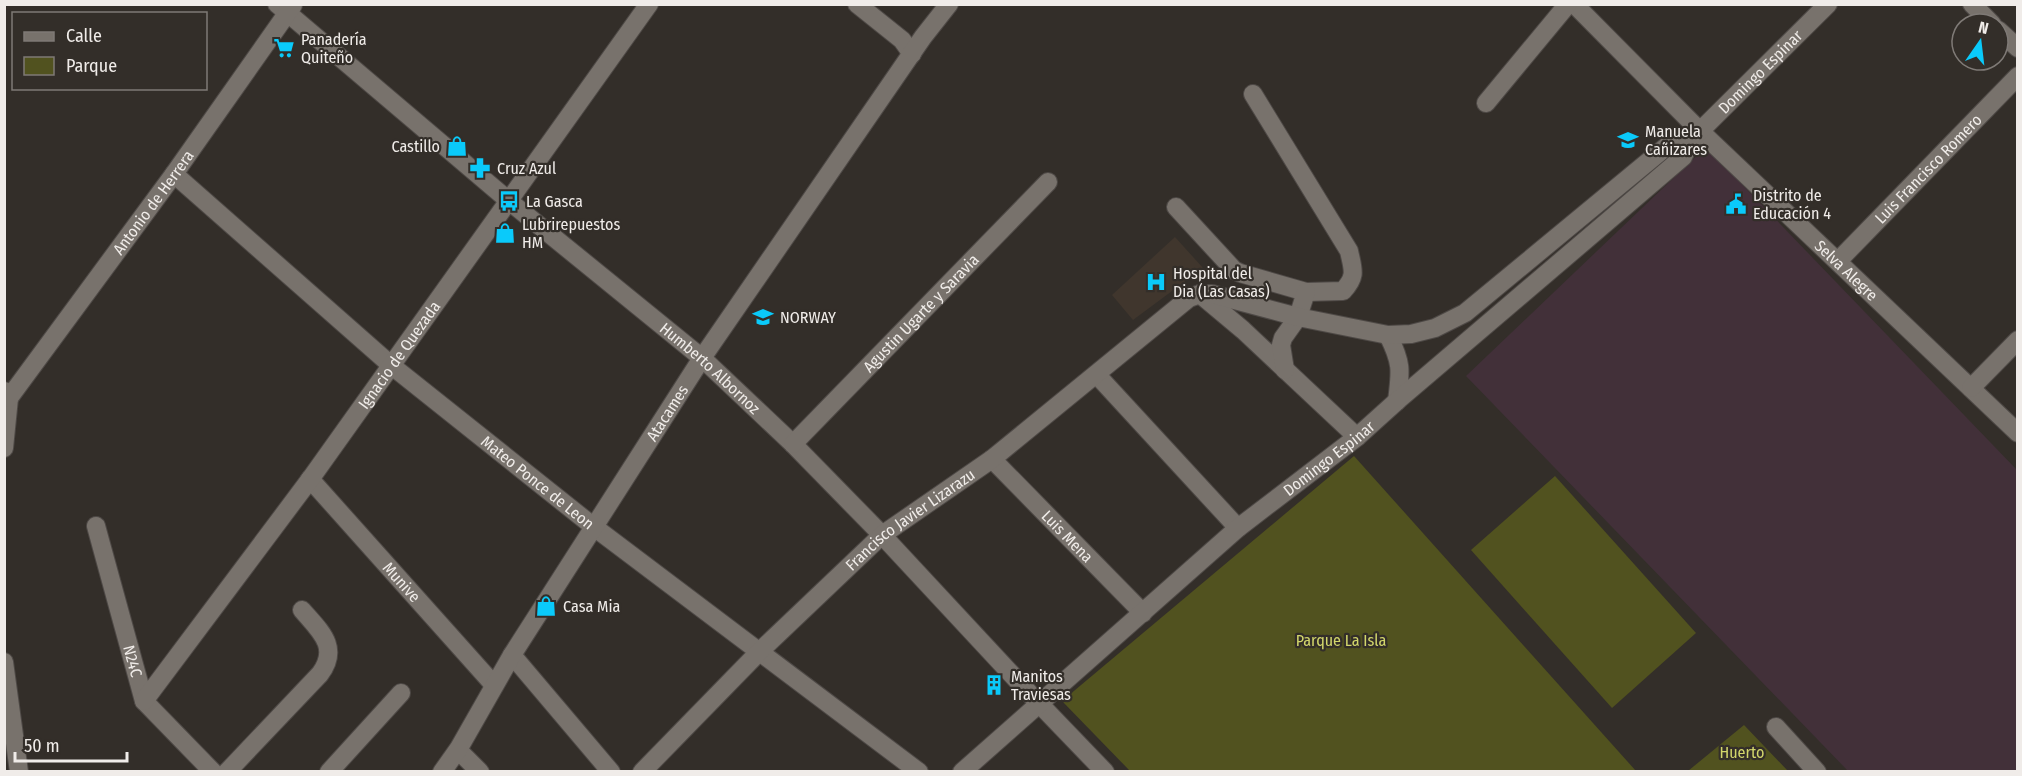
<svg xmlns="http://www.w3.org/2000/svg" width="2022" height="776" font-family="'Fira Sans Condensed',sans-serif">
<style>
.built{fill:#40362d}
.education{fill:#423039}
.green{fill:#51521f}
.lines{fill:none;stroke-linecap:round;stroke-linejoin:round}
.minor-casing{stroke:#4e4946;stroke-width:20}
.minor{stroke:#78726c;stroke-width:18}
.labels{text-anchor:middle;stroke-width:4.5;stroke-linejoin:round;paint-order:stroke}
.poi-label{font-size:16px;fill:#f0ece9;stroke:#332e29;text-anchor:start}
.street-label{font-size:16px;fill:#f0ece9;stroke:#332e29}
.park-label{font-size:16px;fill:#d2d66b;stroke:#332e29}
</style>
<rect width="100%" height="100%" fill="#332e29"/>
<polygon class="built" points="1175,237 1203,268 1133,320 1112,295"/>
<polygon class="education" points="1706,147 2017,470 2017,771 1848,771 1466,376"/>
<g class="green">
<polygon points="1354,456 1636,771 1130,771 1062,701"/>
<polygon points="1555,476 1696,633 1612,708 1471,550"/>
<polygon points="1744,725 1788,771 1688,771"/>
</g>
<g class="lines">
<g class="minor-casing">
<g id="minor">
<path id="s1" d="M277 4 509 201 702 358 793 444 882 535 1029 693 1105 772"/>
<polyline points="857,4 902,40 912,54"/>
<path id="s2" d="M1574 4 1700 131 2018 433"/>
<polyline points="1972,4 1992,24"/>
<polyline points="1998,30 2018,48"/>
<polyline points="1486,103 1568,4"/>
<path id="s3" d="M174 174 392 366 594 527 919 772"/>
<path d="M1176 207 1234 270 1240 273 1306 292 1343 291C1357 276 1353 270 1349 251L1253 94"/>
<path id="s4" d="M1838 261 2018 76"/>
<polyline points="1200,294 1243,330 1357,437"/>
<path d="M1388 335C1402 363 1401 370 1397 401"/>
<polyline points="1285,370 1281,345 1283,338 1298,317 1306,292"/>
<polyline points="1097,375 1238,528"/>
<polyline points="1971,388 2018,340"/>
<polyline points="4,391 9,398 4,448"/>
<path id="s5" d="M9 398 174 174 293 5"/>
<path id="s6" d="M793 444 1048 182"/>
<path id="s7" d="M992 459 1143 613"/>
<path id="s8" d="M310 479 494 685"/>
<path id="s9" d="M96 526 144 701 213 772"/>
<polyline points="512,655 611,772"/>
<polyline points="4,662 19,772"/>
<path id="s10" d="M144 701 311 478 649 4"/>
<polyline points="1776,727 1817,772"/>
<polyline points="458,750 480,772"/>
<path d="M227 772 320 674C340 647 320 631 302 610"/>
<polyline points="329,772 401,693"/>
<path id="s11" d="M442 772 459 748 512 655 702 358 923 37 949 4"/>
<path id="s12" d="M642 772 759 652 882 535 992 459 1189 298 1200 294H1212L1298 317 1388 335 1411 334 1435 328 1465 313 1672 142 1691 140"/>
<path id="s13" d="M962 772 1238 528 1357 437 1397 401 1683 157 1691 140 1828 4"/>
</g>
</g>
<use href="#minor" class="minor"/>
</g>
<defs>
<g id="supermarket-bare" transform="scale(1.62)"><path d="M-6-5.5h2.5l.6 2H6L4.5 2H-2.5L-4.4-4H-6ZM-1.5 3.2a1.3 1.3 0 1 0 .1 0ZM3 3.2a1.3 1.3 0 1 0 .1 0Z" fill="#0acafa" stroke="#332e29" stroke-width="2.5" paint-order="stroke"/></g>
<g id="school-bare" transform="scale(1.62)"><path d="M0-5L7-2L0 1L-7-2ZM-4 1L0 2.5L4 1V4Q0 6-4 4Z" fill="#0acafa" stroke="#332e29" stroke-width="2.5" paint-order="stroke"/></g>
<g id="shop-bare" transform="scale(1.62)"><path d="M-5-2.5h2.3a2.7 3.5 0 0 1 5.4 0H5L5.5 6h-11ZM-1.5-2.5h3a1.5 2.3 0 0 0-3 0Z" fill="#0acafa" stroke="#332e29" stroke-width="2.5" paint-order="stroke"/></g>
<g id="pharmacy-bare" transform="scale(1.62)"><path d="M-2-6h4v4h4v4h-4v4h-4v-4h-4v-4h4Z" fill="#0acafa" stroke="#332e29" stroke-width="2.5" paint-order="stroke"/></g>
<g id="bus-bare" transform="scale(1.62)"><path d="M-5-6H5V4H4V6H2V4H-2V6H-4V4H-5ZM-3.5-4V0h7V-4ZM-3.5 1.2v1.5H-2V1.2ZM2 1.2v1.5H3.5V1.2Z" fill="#0acafa" stroke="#332e29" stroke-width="2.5" paint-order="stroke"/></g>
<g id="civic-bare" transform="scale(1.62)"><path d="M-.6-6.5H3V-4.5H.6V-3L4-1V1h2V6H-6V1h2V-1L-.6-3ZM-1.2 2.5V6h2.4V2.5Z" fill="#0acafa" stroke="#332e29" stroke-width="2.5" paint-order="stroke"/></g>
<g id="hospital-bare" transform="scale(1.62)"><path d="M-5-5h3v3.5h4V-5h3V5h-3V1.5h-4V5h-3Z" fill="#0acafa" stroke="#332e29" stroke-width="2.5" paint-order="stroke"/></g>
<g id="building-bare" transform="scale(1.62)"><path d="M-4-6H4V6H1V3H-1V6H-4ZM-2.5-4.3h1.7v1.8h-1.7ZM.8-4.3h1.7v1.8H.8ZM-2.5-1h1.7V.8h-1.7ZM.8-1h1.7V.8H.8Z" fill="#0acafa" stroke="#332e29" stroke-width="2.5" paint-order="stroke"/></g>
</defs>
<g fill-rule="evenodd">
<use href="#supermarket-bare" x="284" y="48"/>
<use href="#school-bare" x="1628" y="140"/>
<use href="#shop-bare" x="457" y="146"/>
<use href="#pharmacy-bare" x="480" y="168"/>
<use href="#bus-bare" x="509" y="201"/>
<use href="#civic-bare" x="1736" y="204"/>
<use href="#shop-bare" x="505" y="233"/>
<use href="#hospital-bare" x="1156" y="282"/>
<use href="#school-bare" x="763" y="317"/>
<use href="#shop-bare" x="546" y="606"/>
<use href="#building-bare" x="994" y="685"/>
</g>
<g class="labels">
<g class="poi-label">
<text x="301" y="45">Panadería<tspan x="301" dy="18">Quiteño</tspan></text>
<text x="1645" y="137">Manuela<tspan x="1645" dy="18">Cañizares</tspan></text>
<text x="440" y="152" text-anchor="end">Castillo</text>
<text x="497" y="174">Cruz Azul</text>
<text x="1753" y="201">Distrito de<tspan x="1753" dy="18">Educación 4</tspan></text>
<text x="526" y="207">La Gasca</text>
<text x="522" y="230">Lubrirepuestos<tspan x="522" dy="18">HM</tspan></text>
<text x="1173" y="279">Hospital del<tspan x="1173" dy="18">Dia (Las Casas)</tspan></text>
<text x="780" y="323">NORWAY</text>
<text x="563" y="612">Casa Mia</text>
<text x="1011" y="682">Manitos<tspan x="1011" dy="18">Traviesas</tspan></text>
</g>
<g class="street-label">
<text dy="6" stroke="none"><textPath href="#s13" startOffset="1064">Domingo Espinar</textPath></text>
<text dy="6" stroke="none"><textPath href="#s4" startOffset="129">Luis Francisco Romero</textPath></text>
<text dy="6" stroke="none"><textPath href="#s5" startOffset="243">Antonio de Herrera</textPath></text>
<text dy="6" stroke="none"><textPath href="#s2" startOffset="381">Selva Alegre</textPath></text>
<text dy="6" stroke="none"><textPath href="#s6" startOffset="183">Agustin Ugarte y Saravia</textPath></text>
<text dy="6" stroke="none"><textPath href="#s10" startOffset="430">Ignacio de Quezada</textPath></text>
<text dy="6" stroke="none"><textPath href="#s1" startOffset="566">Humberto Albornoz</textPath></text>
<text dy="6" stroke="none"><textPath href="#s11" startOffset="424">Atacames</textPath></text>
<text dy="6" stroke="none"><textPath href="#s13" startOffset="483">Domingo Espinar</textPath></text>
<text dy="6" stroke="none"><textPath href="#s3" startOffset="477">Mateo Ponce de Leon</textPath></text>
<text dy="6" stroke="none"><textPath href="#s12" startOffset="369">Francisco Javier Lizarazu</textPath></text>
<text dy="6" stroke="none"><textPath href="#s7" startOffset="108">Luis Mena</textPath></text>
<text dy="6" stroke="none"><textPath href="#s8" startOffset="138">Munive</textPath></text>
<text dy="6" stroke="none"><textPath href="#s9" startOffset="140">N24C</textPath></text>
</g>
<g class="park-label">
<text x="1341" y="646">Parque La Isla</text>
<text x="1742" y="758">Huerto</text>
</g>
</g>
<rect width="2022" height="776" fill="none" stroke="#f0ece9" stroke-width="12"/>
<rect x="12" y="12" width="195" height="78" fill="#332e29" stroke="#7f7a76" stroke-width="1.5"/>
<rect x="24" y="32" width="30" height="9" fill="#78726c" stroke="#7f7a76" stroke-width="1.5"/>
<text x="66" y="42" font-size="18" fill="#f0ece9">Calle</text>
<rect x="24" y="57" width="30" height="18" fill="#51521f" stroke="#7f7a76" stroke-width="1.5"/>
<text x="66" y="72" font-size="18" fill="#f0ece9">Parque</text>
<g transform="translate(1980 42) rotate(14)"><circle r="28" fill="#332e29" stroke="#7f7a76" stroke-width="1.5"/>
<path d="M0-4.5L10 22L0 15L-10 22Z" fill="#0acafa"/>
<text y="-9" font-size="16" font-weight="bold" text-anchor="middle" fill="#f0ece9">N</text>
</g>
<path d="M15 752v9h112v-9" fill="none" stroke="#f0ece9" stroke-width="3"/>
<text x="24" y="752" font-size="18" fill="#f0ece9" stroke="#332e29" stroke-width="4.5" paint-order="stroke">50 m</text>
</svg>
